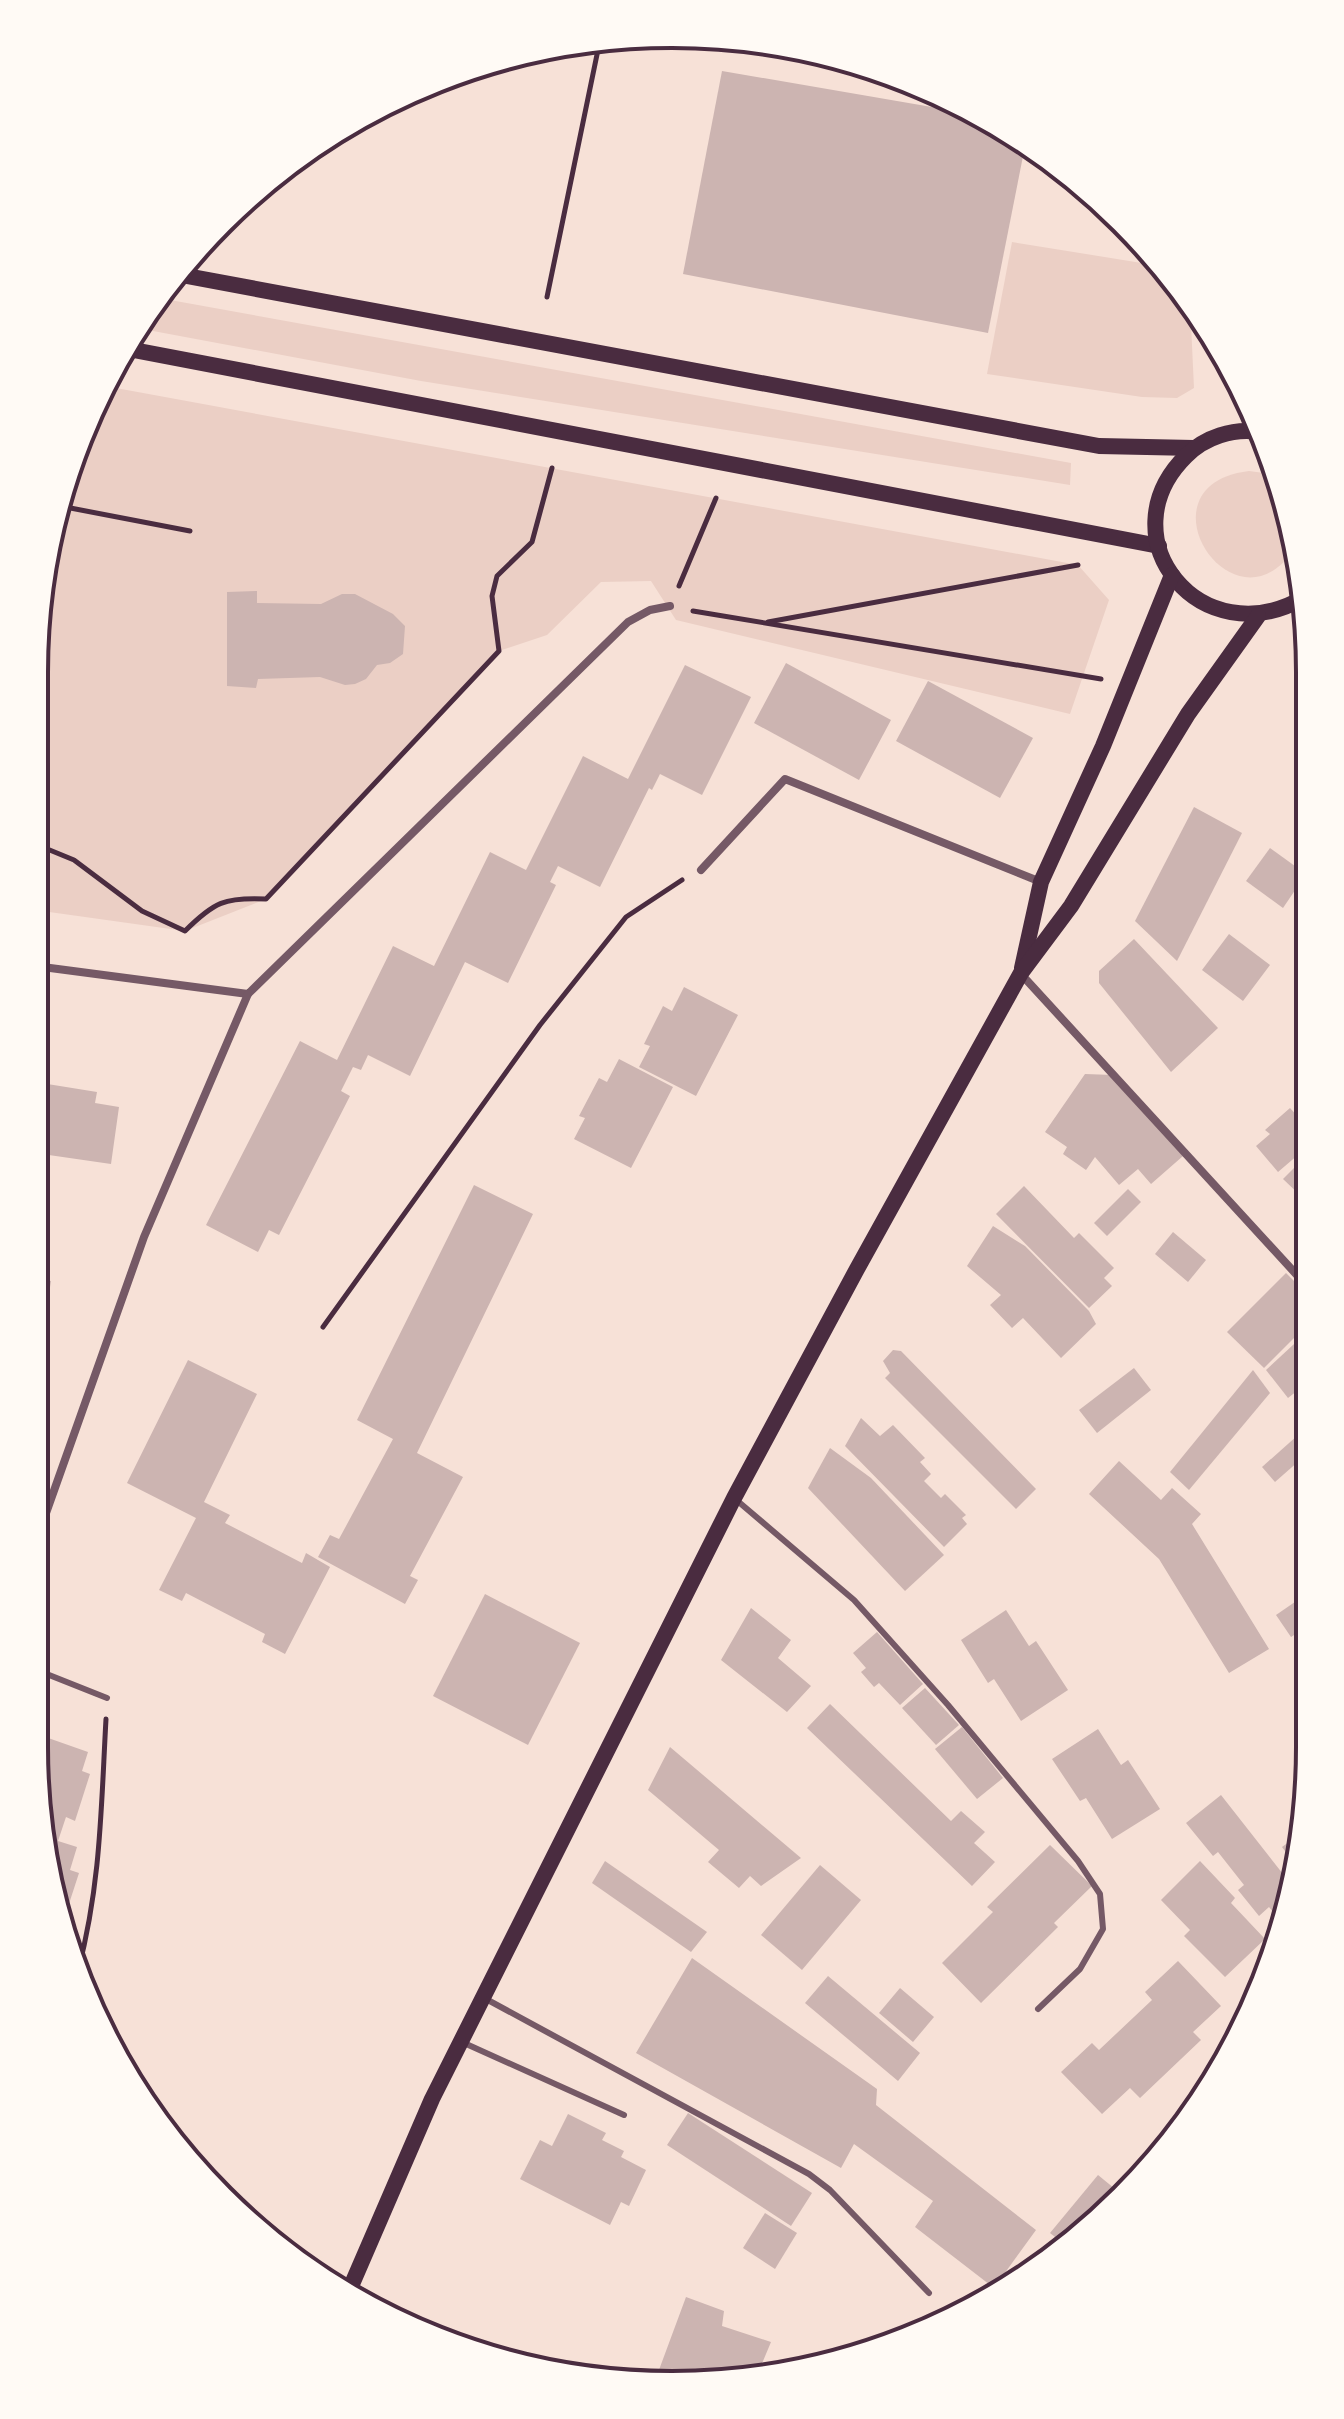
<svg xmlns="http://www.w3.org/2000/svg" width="1344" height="2419" font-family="'IBM Plex Sans',sans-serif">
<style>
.green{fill:#ebcfc5}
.building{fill:#ccb4b1}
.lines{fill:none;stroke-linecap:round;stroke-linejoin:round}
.path{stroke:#4a2c40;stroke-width:5}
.service{stroke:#755966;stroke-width:6}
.minor{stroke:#755966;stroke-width:8}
.secondary{stroke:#4a2c40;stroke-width:16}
.rim{fill:none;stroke:#4a2c40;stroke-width:4}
</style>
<rect width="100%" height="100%" fill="#f7e1d7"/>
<g class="green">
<polygon points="1012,242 1160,266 1190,303 1194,388 1177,398 1142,397 987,374"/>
<polygon points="159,298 1071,463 1070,485 421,381 137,328"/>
<polygon points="105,386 1078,565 1109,600 1070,714 676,620 651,581 601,582 547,635 499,651 266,899 185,931 35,910 35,631 68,467"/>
<path d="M1249 471 1264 473 1279 482 1295 548C1234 641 1133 485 1249 471Z"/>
</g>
<g class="building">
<polygon points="722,71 984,116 1025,146 988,333 683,274"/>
<polygon points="257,591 257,603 321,604 342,594 355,594 393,614 405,626 403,654 390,663 377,665 366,679 355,684 345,685 320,677 258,679 256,688 227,686 227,592"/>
<polygon points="786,663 891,720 859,780 754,723"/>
<polygon points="685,665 751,697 702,795 660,774 652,790 649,788 600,887 558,866 550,882 556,885 508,983 465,962 410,1076 368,1055 361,1070 353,1067 341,1091 350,1096 279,1235 269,1230 258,1252 206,1225 300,1041 337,1060 393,946 434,966 490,852 526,870 583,756 628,779"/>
<polygon points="928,681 1033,738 1000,798 896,741"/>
<polygon points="1194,807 1242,833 1177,961 1135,921"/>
<polygon points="1270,848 1306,874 1283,908 1246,881"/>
<polygon points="1229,934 1270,965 1243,1001 1202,970"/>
<polygon points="1134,939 1218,1028 1171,1072 1099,983 1099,971"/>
<polygon points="684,987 738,1015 696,1096 639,1067 650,1046 644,1044 663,1006 672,1011"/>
<polygon points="619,1059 673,1087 631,1168 574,1139 585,1118 579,1116 599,1078 607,1082"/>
<polygon points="1085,1074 1113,1075 1183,1156 1151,1184 1138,1169 1119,1185 1095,1157 1086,1170 1063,1154 1067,1147 1045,1132"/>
<polygon points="35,1082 97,1092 95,1103 119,1107 111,1164 35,1153"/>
<polygon points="1290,1108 1300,1119 1306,1114 1306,1148 1278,1172 1256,1146 1270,1134 1265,1130"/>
<polygon points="1307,1155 1307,1194 1303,1198 1283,1179"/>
<polygon points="474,1185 533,1214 417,1453 463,1477 410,1576 418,1580 405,1604 318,1557 330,1535 339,1539 393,1439 357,1420"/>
<polygon points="1024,1186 1074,1238 1079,1233 1114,1268 1104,1278 1112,1286 1089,1308 996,1214"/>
<polygon points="1128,1189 1141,1202 1107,1236 1094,1223"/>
<polygon points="993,1226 1025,1246 1089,1311 1096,1324 1061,1358 1023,1318 1012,1328 990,1305 1001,1295 967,1266"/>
<polygon points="1173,1232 1206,1260 1188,1282 1155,1254"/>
<polygon points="1286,1273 1307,1294 1307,1325 1264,1368 1227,1332"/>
<polygon points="35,1279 51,1281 36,1375 34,1375"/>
<polygon points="1307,1332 1307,1383 1288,1398 1266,1370"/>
<polygon points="893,1350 901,1351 1036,1489 1016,1509 885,1378 890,1373 883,1361"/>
<polygon points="188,1360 257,1394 204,1502 230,1515 225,1523 302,1563 306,1553 330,1567 285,1654 262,1642 265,1634 186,1593 182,1601 159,1590 196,1518 127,1483"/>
<polygon points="1134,1368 1151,1390 1097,1433 1079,1410"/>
<polygon points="1253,1370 1270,1393 1189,1490 1170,1472"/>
<polygon points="861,1418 880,1436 893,1425 925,1458 920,1462 931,1474 924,1481 941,1498 945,1494 966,1515 962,1518 967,1524 944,1547 845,1446"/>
<polygon points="1307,1427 1308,1453 1275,1482 1262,1467"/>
<polygon points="830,1448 871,1478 944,1555 905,1591 808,1488"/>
<polygon points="1119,1461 1161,1500 1172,1488 1201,1514 1192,1524 1269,1649 1229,1673 1159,1559 1089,1494"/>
<polygon points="1308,1593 1308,1626 1291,1637 1276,1615"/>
<polygon points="485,1594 580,1643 528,1745 433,1696"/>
<polygon points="751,1608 791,1640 778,1658 811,1686 787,1712 721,1660"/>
<polygon points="1006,1610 1029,1646 1036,1641 1068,1690 1021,1721 994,1679 988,1683 961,1640"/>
<polygon points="877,1632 923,1684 900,1705 879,1683 874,1687 861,1672 866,1668 853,1653"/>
<polygon points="925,1688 959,1725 936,1745 902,1708"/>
<polygon points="830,1704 951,1821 961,1811 985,1832 974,1843 995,1862 972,1886 807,1728"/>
<polygon points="962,1727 1003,1778 977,1799 935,1749"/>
<polygon points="1098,1729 1121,1765 1128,1760 1160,1809 1112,1839 1086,1798 1080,1801 1052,1759"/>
<polygon points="34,1733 88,1752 82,1771 90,1774 75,1821 66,1817 58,1841 77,1847 70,1870 79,1873 66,1913 61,1912"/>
<polygon points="670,1747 801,1858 761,1886 750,1876 739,1888 708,1862 719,1850 648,1790"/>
<polygon points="1221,1795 1290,1883 1282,1923 1269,1907 1259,1916 1238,1890 1244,1885 1218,1852 1213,1856 1186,1823"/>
<polygon points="1300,1834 1294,1863 1282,1847"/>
<polygon points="1050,1845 1092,1886 1054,1923 1058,1927 981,2003 942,1963 993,1912 987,1907"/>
<polygon points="605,1861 707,1932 691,1952 592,1883"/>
<polygon points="1200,1861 1235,1898 1231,1903 1265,1939 1225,1977 1184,1936 1190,1930 1161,1900"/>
<polygon points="820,1865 861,1900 802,1970 761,1935"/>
<polygon points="692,1958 877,2089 876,2105 1036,2230 994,2288 915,2227 933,2201 854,2144 841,2168 636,2053"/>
<polygon points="1178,1961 1221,2006 1193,2032 1201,2040 1140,2098 1130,2088 1102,2114 1061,2072 1092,2043 1099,2050 1152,2000 1145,1992"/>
<polygon points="828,1976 920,2053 898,2081 805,2003"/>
<polygon points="900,1988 934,2017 913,2042 879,2013"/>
<polygon points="688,2113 812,2193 791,2226 667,2145"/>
<polygon points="568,2114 606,2133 602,2140 624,2151 621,2157 646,2170 629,2206 621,2202 610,2225 520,2179 540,2140 552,2146"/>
<polygon points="1098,2175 1120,2193 1092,2227 1064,2244 1050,2233"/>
<polygon points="765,2213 797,2233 775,2269 743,2248"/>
<polygon points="686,2297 724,2311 722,2326 771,2342 758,2373 713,2384 656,2378"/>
</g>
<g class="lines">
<g class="path">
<polyline points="547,297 600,40"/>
<polyline points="60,506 190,531"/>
<polyline points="679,586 716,498"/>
<polyline points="693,611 1101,679"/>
<polyline points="768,622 1078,565"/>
<path d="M35 844 74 860 142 911 185 931C214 902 225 897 266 899L499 651 492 596 497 576 532 542 552 468"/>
<polyline points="323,1327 540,1025 626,917 682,880"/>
<path d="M78 1971C101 1883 101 1808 106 1719"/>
</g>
<g class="service">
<polyline points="734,1498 854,1600 948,1705 1078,1861 1100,1894 1103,1929 1080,1969 1038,2009"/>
<polyline points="34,1669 107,1698"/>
<polyline points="486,1999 809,2174 830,2190 929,2293"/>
<polyline points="464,2043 624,2115"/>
</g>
<g class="minor">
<polyline points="701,870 785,779 1041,882"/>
<polyline points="35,966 248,994 628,622 650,610 670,606"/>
<polyline points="1021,974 1307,1286"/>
<polyline points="34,1547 144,1237 248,994"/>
</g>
<g class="secondary">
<polyline points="176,274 1099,446 1194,448"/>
<polyline points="123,348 1159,546"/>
<path d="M1259 432C1233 428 1205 437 1186 456 1104 537 1201 658 1305 597"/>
<polyline points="1022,968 1041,882 1103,746 1172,575"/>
<polyline points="349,2291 432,2099 734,1498 857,1269 1021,973 1071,906 1188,714 1258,616"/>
</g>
</g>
<path d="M0 0H1344V2419H0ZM672 48H672A624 624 0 0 1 1296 672V1747A624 624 0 0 1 672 2371H672A624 624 0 0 1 48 1747V672A624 624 0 0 1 672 48Z" fill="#fffaf5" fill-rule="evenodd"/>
<path class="rim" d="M672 48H672A624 624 0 0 1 1296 672V1747A624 624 0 0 1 672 2371H672A624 624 0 0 1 48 1747V672A624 624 0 0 1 672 48Z"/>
</svg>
